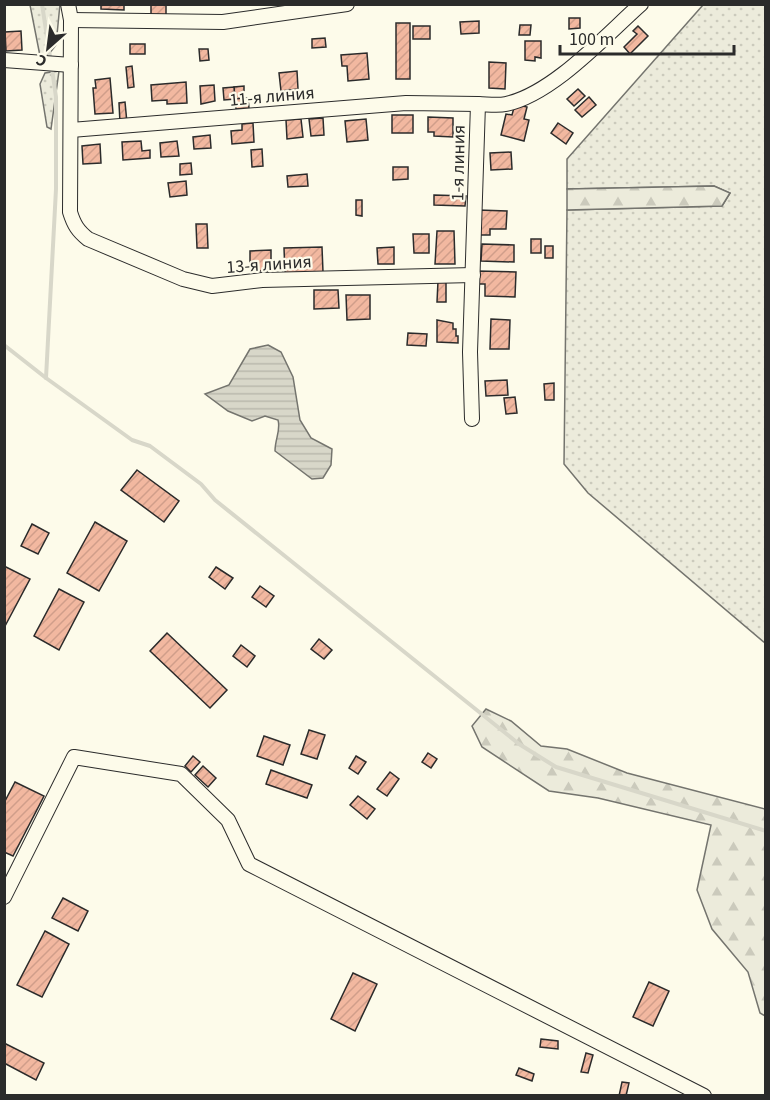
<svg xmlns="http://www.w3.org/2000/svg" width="770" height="1100" font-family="'Source Sans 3',sans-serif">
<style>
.grass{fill:url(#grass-dots);stroke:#74746e;stroke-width:1.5}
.forest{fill:url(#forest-firs);stroke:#74746e;stroke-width:1.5}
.water{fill:url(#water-rules);stroke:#74746e;stroke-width:1.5}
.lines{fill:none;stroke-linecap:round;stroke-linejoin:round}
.stream{stroke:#d8d7c9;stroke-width:4}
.building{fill:url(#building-hatch);stroke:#2b2b2b;stroke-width:1.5}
.minor-casing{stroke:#2b2b2b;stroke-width:16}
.minor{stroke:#fdfbea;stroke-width:14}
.labels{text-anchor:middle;stroke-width:4.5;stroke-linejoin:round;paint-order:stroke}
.street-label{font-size:18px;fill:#2b2b2b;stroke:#fdfbea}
</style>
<defs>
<pattern id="grass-dots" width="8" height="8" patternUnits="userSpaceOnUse" patternTransform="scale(1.5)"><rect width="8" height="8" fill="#ecebdb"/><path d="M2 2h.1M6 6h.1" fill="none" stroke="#cbcabc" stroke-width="1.8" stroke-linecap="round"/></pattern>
<pattern id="forest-firs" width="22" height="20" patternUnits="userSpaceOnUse" patternTransform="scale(1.5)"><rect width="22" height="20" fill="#ecebdb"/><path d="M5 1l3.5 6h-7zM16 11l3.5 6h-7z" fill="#cbcabc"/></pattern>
<pattern id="water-rules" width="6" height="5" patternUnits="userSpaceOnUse" patternTransform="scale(1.5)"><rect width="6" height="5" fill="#d8d7c9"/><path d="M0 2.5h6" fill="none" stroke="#bab9ad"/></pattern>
<pattern id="building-hatch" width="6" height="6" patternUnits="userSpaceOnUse" patternTransform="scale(1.5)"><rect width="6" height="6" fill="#f2b8a0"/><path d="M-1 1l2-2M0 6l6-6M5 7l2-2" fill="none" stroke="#d09e8a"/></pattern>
</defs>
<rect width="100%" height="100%" fill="#fdfbea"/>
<g class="grass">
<polygon points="60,4 56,45 45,59 40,56 30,5"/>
<polygon points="703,5 765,5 765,643 588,493 564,464 567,210 722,206 730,193 714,186 567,189 567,159"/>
<polygon points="59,71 51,129 47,127 40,84 45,73"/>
</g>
<g class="forest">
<polygon points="714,186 730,193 722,206 567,210 567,189"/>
<polygon points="486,709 511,721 541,746 567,749 627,773 765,809 765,1016 760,1013 748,972 712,929 697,890 711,825 598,798 549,791 482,747 472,726"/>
</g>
<path class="water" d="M268 345 281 352 293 377 300 420 311 438 332 449 331 465 323 478 312 479 275 451C275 439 281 430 278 420L265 416 252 421 228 411 205 394 229 385 250 349Z"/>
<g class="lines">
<g class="stream">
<polyline points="42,4 50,57"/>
<polyline points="4,345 46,378 132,440 150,446 201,484 215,500 519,744 556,767 766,831"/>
<polyline points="46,378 56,189 56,97 52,69"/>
</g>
</g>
<g class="building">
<polygon points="101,4 124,4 124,10 101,9"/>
<rect x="151" y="4" width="15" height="12"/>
<polygon points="569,18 580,18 580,28 569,29"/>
<polygon points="479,21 479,33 461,34 460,22"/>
<rect x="396" y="23" width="14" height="56"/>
<polygon points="520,25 531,25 530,35 519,35"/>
<rect x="413" y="26" width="17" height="13"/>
<polygon points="638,26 648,36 630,54 624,47 637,34 633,31"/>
<polygon points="21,31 22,50 6,51 5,32"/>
<polygon points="325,38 326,47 312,48 312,39"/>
<polygon points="525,41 541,41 541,58 535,57 535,61 525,60"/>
<rect x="130" y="44" width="15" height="10"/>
<polygon points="199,49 208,49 209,60 200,61"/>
<polygon points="367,53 369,79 348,81 347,66 342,66 341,55"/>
<polygon points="489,62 506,63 505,89 489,88"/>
<polygon points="132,66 134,87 128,88 126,67"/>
<polygon points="297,71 298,89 281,91 279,73"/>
<polygon points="110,78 113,113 95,114 93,88 96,88 95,80"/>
<polygon points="186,82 187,103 167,104 167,100 152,101 151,85"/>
<polygon points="214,85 215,101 201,104 200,86"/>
<polygon points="244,86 244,98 235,99 234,87"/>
<polygon points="234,87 235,99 224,100 223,88"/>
<polygon points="578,89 585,96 574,106 567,99"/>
<polygon points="589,97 596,105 582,117 575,110"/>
<polygon points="244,98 248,98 249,108 236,109 235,99"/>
<polygon points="125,102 127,123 120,123 119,103"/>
<polygon points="515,104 527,107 524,119 529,120 524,141 501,135 506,114 512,115"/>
<rect x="392" y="115" width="21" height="18"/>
<polygon points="428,117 453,118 453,137 434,136 434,132 428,132"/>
<polygon points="323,118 324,135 311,136 309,119"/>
<polygon points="301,119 303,137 287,139 286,120"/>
<polygon points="366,119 368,140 347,142 345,121"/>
<polygon points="253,123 254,142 232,144 231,131 242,130 242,124"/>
<polygon points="558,123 573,133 566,144 551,133"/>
<polygon points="210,135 211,148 194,149 193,137"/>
<polygon points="141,141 142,151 150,150 150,158 123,160 122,142"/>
<polygon points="177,141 179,156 161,157 160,143"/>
<polygon points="100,144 101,163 83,164 82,146"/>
<polygon points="262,149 263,166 252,167 251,150"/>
<polygon points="511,152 512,169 491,170 490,153"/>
<polygon points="191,163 192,174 180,175 180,164"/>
<polygon points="393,167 408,167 408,179 393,180"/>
<polygon points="307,174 308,186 288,187 287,176"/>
<polygon points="186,181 187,195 170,197 168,183"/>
<polygon points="434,195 466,196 465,206 434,205"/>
<polygon points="356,200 362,200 362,216 356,215"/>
<polygon points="478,210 507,211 506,229 490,229 490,235 477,235"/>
<polygon points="196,224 207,224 208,248 197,248"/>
<polygon points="437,231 454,231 455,264 435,264"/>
<polygon points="413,234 429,234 429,253 414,253"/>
<rect x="531" y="239" width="10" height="14"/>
<polygon points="482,244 514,245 514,262 481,261"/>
<rect x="545" y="246" width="8" height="12"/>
<polygon points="322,247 323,272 285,273 284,248"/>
<polygon points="394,247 394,264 378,264 377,248"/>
<polygon points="271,250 271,271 250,271 250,251"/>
<polygon points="477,271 516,272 515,297 485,296 485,284 477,284"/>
<polygon points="438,281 446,282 446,302 437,302"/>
<polygon points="314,290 338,290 339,308 314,309"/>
<polygon points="346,295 370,295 370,319 347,320"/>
<polygon points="491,319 510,320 509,349 490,349"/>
<polygon points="437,320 453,323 453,329 456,329 456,336 458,336 458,343 437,342"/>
<polygon points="408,333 427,334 426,346 407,345"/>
<polygon points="507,380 508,395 486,396 485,381"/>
<polygon points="554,383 554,400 545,400 544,384"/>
<polygon points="515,397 517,413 506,414 504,398"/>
<polygon points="137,470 179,501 164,522 121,490"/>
<polygon points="95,522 127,541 99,591 67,573"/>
<polygon points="32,524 49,533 38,554 21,546"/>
<polygon points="4,566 30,579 4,628"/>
<polygon points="216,567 233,578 225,589 209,577"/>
<polygon points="260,586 274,596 266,607 252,597"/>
<polygon points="59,589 84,602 59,650 34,636"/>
<polygon points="167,633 227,690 210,708 150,651"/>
<polygon points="319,639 332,650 324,659 311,649"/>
<polygon points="241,645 255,656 247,667 233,656"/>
<polygon points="309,730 325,735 317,759 301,754"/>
<polygon points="264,736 290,745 283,765 257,756"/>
<polygon points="428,753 437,759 431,768 422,762"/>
<polygon points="193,756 200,762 191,772 185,766"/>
<polygon points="356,756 366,762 358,774 349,768"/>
<polygon points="203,766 216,778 208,787 195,775"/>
<polygon points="271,770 312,785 307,798 266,784"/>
<polygon points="390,772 399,779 387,796 377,789"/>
<polygon points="15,782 44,796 13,856 4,852 4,803"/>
<polygon points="358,796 375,809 367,819 350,805"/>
<polygon points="63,898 88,911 78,931 52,918"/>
<polygon points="45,931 69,944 42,997 17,985"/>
<polygon points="353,973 377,984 355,1031 331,1019"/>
<polygon points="649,982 669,991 653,1026 633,1017"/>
<polygon points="541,1039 558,1041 558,1049 540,1047"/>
<polygon points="4,1043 44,1063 36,1080 4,1063"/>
<polygon points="586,1053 593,1055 588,1073 581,1072"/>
<polygon points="519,1068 534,1074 532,1081 516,1075"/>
<polygon points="622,1082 629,1083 626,1096 619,1096"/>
</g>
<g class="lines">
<g class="minor-casing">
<g id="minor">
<path d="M68 4 71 20 70 212C74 225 78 231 88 239L183 279 212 286 262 280 473 275"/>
<polyline points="71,20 223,22 347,4"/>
<polyline points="4,60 71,65"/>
<polyline points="71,130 406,103 478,104"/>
<path d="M472 419 470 352 478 104C486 104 497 106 506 104 553 94 605 36 641 4"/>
<polyline points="4,897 74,757 181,774 228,820 249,864 704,1096"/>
</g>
</g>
<use href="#minor" class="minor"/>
</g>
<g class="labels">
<g class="street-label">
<text transform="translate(272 96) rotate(-5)" y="6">11-я линия</text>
<text transform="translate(458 163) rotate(-89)" y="6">1-я линия</text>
<text transform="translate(269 264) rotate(-4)" y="6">13-я линия</text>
</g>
</g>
<rect width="770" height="1100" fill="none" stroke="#2b2b2b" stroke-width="12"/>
<g transform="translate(48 48) rotate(208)" stroke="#fdfbea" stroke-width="4.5" paint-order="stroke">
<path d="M0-4.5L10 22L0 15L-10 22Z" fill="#2b2b2b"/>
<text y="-9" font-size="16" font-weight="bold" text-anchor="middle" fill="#2b2b2b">С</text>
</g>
<path d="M560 45v9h174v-9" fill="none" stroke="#2b2b2b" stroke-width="3"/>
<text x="569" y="45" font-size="18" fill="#2b2b2b" stroke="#fdfbea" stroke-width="4.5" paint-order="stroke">100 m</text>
</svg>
